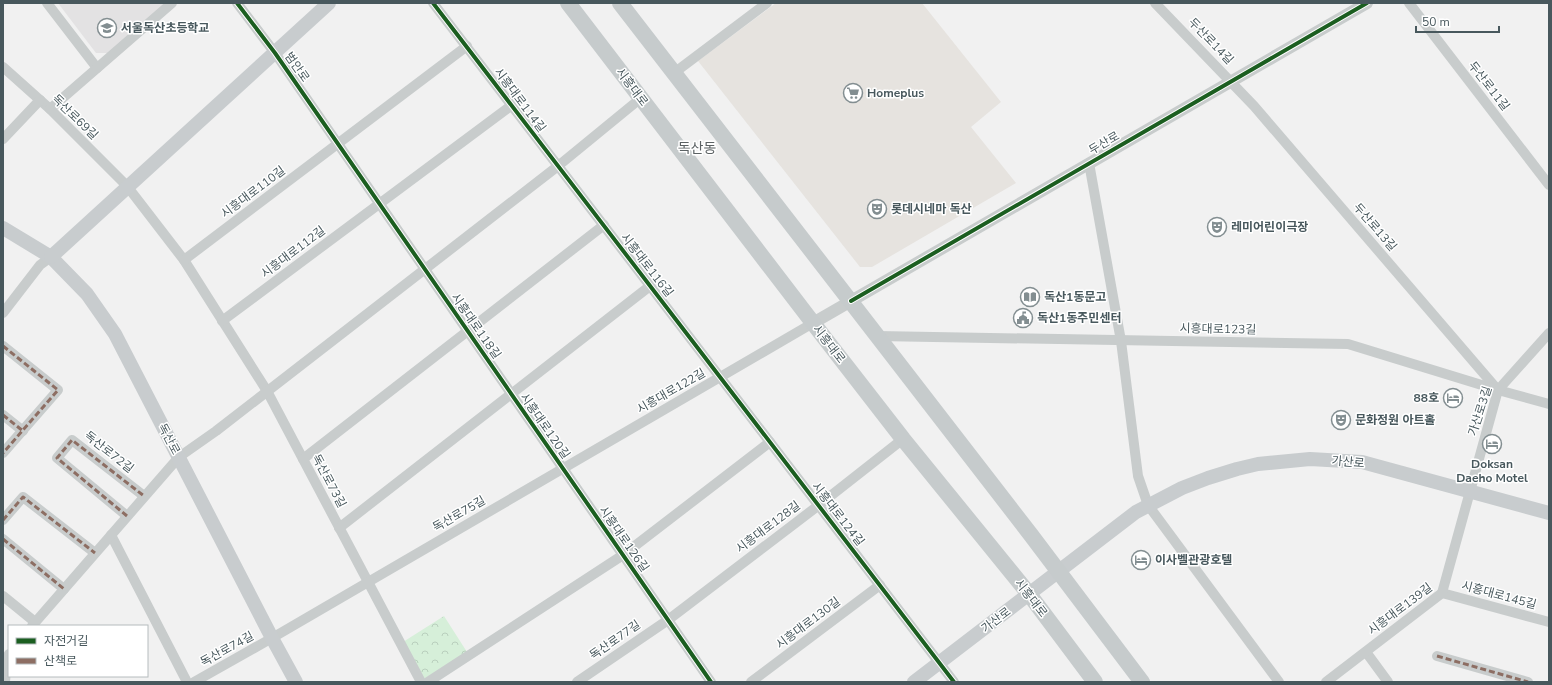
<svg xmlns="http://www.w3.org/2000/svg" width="1552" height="685" font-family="'Nunito Sans','Noto Sans KR',sans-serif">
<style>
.commercial{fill:#e6e3df}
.education{fill:#e3e2e3}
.park{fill:url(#park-crowns)}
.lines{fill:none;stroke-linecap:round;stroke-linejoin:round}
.minor{stroke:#c8cccc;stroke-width:10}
.tertiary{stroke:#c8cccc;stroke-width:12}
.secondary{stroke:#c8ccce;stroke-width:14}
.primary{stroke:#c6cbcc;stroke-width:16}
.quiet{stroke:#8d6e63;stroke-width:3;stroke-dasharray:6 3;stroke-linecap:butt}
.cycleway-casing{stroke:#fff;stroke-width:6}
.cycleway{stroke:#1b5e20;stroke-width:4}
.labels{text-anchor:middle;stroke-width:3;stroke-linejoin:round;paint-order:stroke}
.poi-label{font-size:12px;font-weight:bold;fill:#48585d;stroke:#fff;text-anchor:start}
.street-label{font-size:12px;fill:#48585d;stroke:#fff}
.quarter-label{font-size:14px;fill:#5c6264;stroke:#fff}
</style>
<defs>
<pattern id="park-crowns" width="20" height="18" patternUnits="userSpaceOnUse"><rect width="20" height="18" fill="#d6efd9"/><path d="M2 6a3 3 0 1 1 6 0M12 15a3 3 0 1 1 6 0" fill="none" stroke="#b9cfbd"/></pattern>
</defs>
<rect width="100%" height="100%" fill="#f1f1f1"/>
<polygon class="commercial" points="776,3 922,3 1001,102 971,127 1016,183 872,267 860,267 698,61"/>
<polygon class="education" points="58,3 166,3 108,53 96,53"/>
<polygon class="park" points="444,616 467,652 424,679 403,642"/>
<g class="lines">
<g class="minor">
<polyline points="47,3 97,68"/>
<polyline points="237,3 275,53 711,682"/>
<polyline points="433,3 954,682"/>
<polyline points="1155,3 1254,106 1497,389"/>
<polyline points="1409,3 1549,185"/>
<polyline points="3,67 50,109 127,186 184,260 267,391 421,682"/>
<polyline points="674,73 767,3"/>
<polyline points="50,109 172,3"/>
<polyline points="3,139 40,100"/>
<polyline points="1089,163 1121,341 1138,476 1148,505 1279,682"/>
<polyline points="184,260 467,46"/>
<polyline points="3,313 40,265 51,257"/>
<polyline points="222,321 512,105"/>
<polyline points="877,336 1348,344 1498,390 1549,404"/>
<polyline points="3,346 58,390 3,453"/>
<polyline points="3,415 23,431"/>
<polyline points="303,459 604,225"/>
<polyline points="127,516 57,458 72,440 144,496"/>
<polyline points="3,520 23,497 95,553"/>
<polyline points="339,528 650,286"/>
<polyline points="111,535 187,682"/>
<polyline points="3,539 64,589"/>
<polyline points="1442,593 1549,622"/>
<polyline points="3,596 35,622"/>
<polyline points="32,626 179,457 216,431 558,166 641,98"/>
<polyline points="1366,652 1388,682"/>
<polyline points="1437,656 1528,682"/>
<polyline points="5,682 7,658 9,654"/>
<polyline points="194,682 272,638 813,323"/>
<polyline points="428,682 623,555 770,442"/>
<polyline points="577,682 668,620 819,505 903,439"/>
<polyline points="751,682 880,585"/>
<polyline points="1326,682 1442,593 1498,390 1549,333"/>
</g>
<polyline class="tertiary" points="813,323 1367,3"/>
<g class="secondary">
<polyline points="3,228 51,257 87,294 115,334 272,638 296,682"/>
<polyline points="51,257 329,3"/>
<polyline points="914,682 1136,512 1182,488 1208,478 1237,469 1258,464 1310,459 1362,462 1549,513"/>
</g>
<g class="primary">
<polyline points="568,3 813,323 903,439 1029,594 1095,682"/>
<polyline points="620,3 1031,535 1142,682"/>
</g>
<g class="quiet">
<polyline points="3,346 58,390 3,453"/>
<polyline points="3,415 23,431"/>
<polyline points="127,516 57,458 72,440 144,496"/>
<polyline points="3,520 23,497 95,553"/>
<polyline points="3,539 64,589"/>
<polyline points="1437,656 1528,682"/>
</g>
<g class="cycleway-casing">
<g id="cycleway">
<polyline points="237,3 275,53 711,682"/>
<polyline points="433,3 954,682"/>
<polyline points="851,301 1367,3"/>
</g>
</g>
<use href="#cycleway" class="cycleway"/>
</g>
<defs>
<g id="school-ring" transform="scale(1)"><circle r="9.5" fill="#fff" stroke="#838e91" stroke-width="1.5"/><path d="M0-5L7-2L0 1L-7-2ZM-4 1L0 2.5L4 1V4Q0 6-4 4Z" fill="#838e91"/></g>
<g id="supermarket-ring" transform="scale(1)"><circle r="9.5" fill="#fff" stroke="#838e91" stroke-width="1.5"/><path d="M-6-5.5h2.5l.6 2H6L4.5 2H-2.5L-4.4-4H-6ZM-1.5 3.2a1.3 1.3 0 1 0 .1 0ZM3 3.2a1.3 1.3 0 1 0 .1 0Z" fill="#838e91"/></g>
<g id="theatre-ring" transform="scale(1)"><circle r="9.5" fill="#fff" stroke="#838e91" stroke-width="1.5"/><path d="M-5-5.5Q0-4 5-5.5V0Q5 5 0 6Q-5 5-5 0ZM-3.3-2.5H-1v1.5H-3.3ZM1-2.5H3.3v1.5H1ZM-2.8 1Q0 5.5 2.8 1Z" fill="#838e91"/></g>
<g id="library-ring" transform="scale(1)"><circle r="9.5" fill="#fff" stroke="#838e91" stroke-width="1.5"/><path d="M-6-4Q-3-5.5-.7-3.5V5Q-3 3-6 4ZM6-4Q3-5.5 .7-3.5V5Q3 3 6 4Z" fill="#838e91"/></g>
<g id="civic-ring" transform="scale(1)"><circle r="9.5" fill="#fff" stroke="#838e91" stroke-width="1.5"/><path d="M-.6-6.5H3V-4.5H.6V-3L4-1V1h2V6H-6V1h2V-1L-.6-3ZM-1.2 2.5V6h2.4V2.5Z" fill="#838e91"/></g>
<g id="hotel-ring" transform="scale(1)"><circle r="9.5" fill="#fff" stroke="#838e91" stroke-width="1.5"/><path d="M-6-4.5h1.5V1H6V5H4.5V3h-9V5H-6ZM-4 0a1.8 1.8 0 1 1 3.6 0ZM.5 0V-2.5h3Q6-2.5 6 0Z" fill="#838e91"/></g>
</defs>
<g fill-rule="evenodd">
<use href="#school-ring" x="107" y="28"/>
<use href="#supermarket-ring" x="853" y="93"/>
<use href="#theatre-ring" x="877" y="209"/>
<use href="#theatre-ring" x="1217" y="227"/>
<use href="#library-ring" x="1030" y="297"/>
<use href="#civic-ring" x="1023" y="318"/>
<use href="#hotel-ring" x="1453" y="398"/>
<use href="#theatre-ring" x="1341" y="420"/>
<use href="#hotel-ring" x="1492" y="444"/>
<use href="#hotel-ring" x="1141" y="560"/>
</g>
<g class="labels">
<g class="poi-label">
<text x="121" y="32">서울독산초등학교</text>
<text x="867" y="97">Homeplus</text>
<text x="891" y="213">롯데시네마 독산</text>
<text x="1231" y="231">레미어린이극장</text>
<text x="1044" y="301">독산1동문고</text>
<text x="1037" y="322">독산1동주민센터</text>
<text x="1439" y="402" text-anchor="end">88호</text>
<text x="1355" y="424">문화정원 아트홀</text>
<text x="1492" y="468" text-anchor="middle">Doksan<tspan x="1492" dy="14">Daeho Motel</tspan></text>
<text x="1155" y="564">이사벨관광호텔</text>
</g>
<g class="street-label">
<text transform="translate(1211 41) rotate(46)" y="4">두산로14길</text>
<text transform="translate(297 67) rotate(55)" y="4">범안로</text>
<text transform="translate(1489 86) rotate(52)" y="4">두산로11길</text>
<text transform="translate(632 87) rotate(53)" y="4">시흥대로</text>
<text transform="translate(520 100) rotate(53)" y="4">시흥대로114길</text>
<text transform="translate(75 117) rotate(44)" y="4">독산로69길</text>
<text transform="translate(1104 143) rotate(-30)" y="4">두산로</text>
<text transform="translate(253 192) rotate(-37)" y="4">시흥대로110길</text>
<text transform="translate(1375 227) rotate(49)" y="4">두산로13길</text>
<text transform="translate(293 252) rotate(-37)" y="4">시흥대로112길</text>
<text transform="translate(647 265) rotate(52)" y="4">시흥대로116길</text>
<text transform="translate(476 326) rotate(55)" y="4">시흥대로118길</text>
<text transform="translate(1218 329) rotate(1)" y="4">시흥대로123길</text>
<text transform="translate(829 344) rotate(52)" y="4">시흥대로</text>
<text transform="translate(671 391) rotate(-30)" y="4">시흥대로122길</text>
<text transform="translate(1480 411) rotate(-72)" y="4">가산로3길</text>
<text transform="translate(545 426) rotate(55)" y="4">시흥대로120길</text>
<text transform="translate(169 439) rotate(62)" y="4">독산로</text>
<text transform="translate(109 452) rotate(38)" y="4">독산로72길</text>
<text transform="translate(1348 462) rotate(5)" y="4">가산로</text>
<text transform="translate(329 481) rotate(62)" y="4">독산로73길</text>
<text transform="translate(459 514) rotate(-30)" y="4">독산로75길</text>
<text transform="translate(838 514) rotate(52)" y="4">시흥대로124길</text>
<text transform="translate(768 527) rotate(-37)" y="4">시흥대로128길</text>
<text transform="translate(624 539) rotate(55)" y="4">시흥대로126길</text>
<text transform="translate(1499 595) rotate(15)" y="4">시흥대로145길</text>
<text transform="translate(1031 598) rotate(52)" y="4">시흥대로</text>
<text transform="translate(1400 609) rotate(-37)" y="4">시흥대로139길</text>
<text transform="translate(996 620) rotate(-37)" y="4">가산로</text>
<text transform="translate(808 623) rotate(-37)" y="4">시흥대로130길</text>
<text transform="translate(615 640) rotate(-35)" y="4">독산로77길</text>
<text transform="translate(227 649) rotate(-29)" y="4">독산로74길</text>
</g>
<g class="quarter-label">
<text x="697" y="153">독산동</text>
</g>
</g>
<rect width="1552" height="685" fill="none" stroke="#48585d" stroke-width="8"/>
<rect x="8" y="625" width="140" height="52" fill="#ffffff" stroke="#b6bcbe"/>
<rect x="16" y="638" width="20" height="6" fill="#1b5e20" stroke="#b6bcbe"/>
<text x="44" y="645" font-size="12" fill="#48585d">자전거길</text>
<rect x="16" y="658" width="20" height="6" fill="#8d6e63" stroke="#b6bcbe"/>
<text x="44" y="665" font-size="12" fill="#48585d">산책로</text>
<path d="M1416 26v6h83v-6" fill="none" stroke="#48585d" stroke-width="2"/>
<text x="1422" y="26" font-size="12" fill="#48585d" stroke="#ffffff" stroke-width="3" paint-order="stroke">50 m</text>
</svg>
